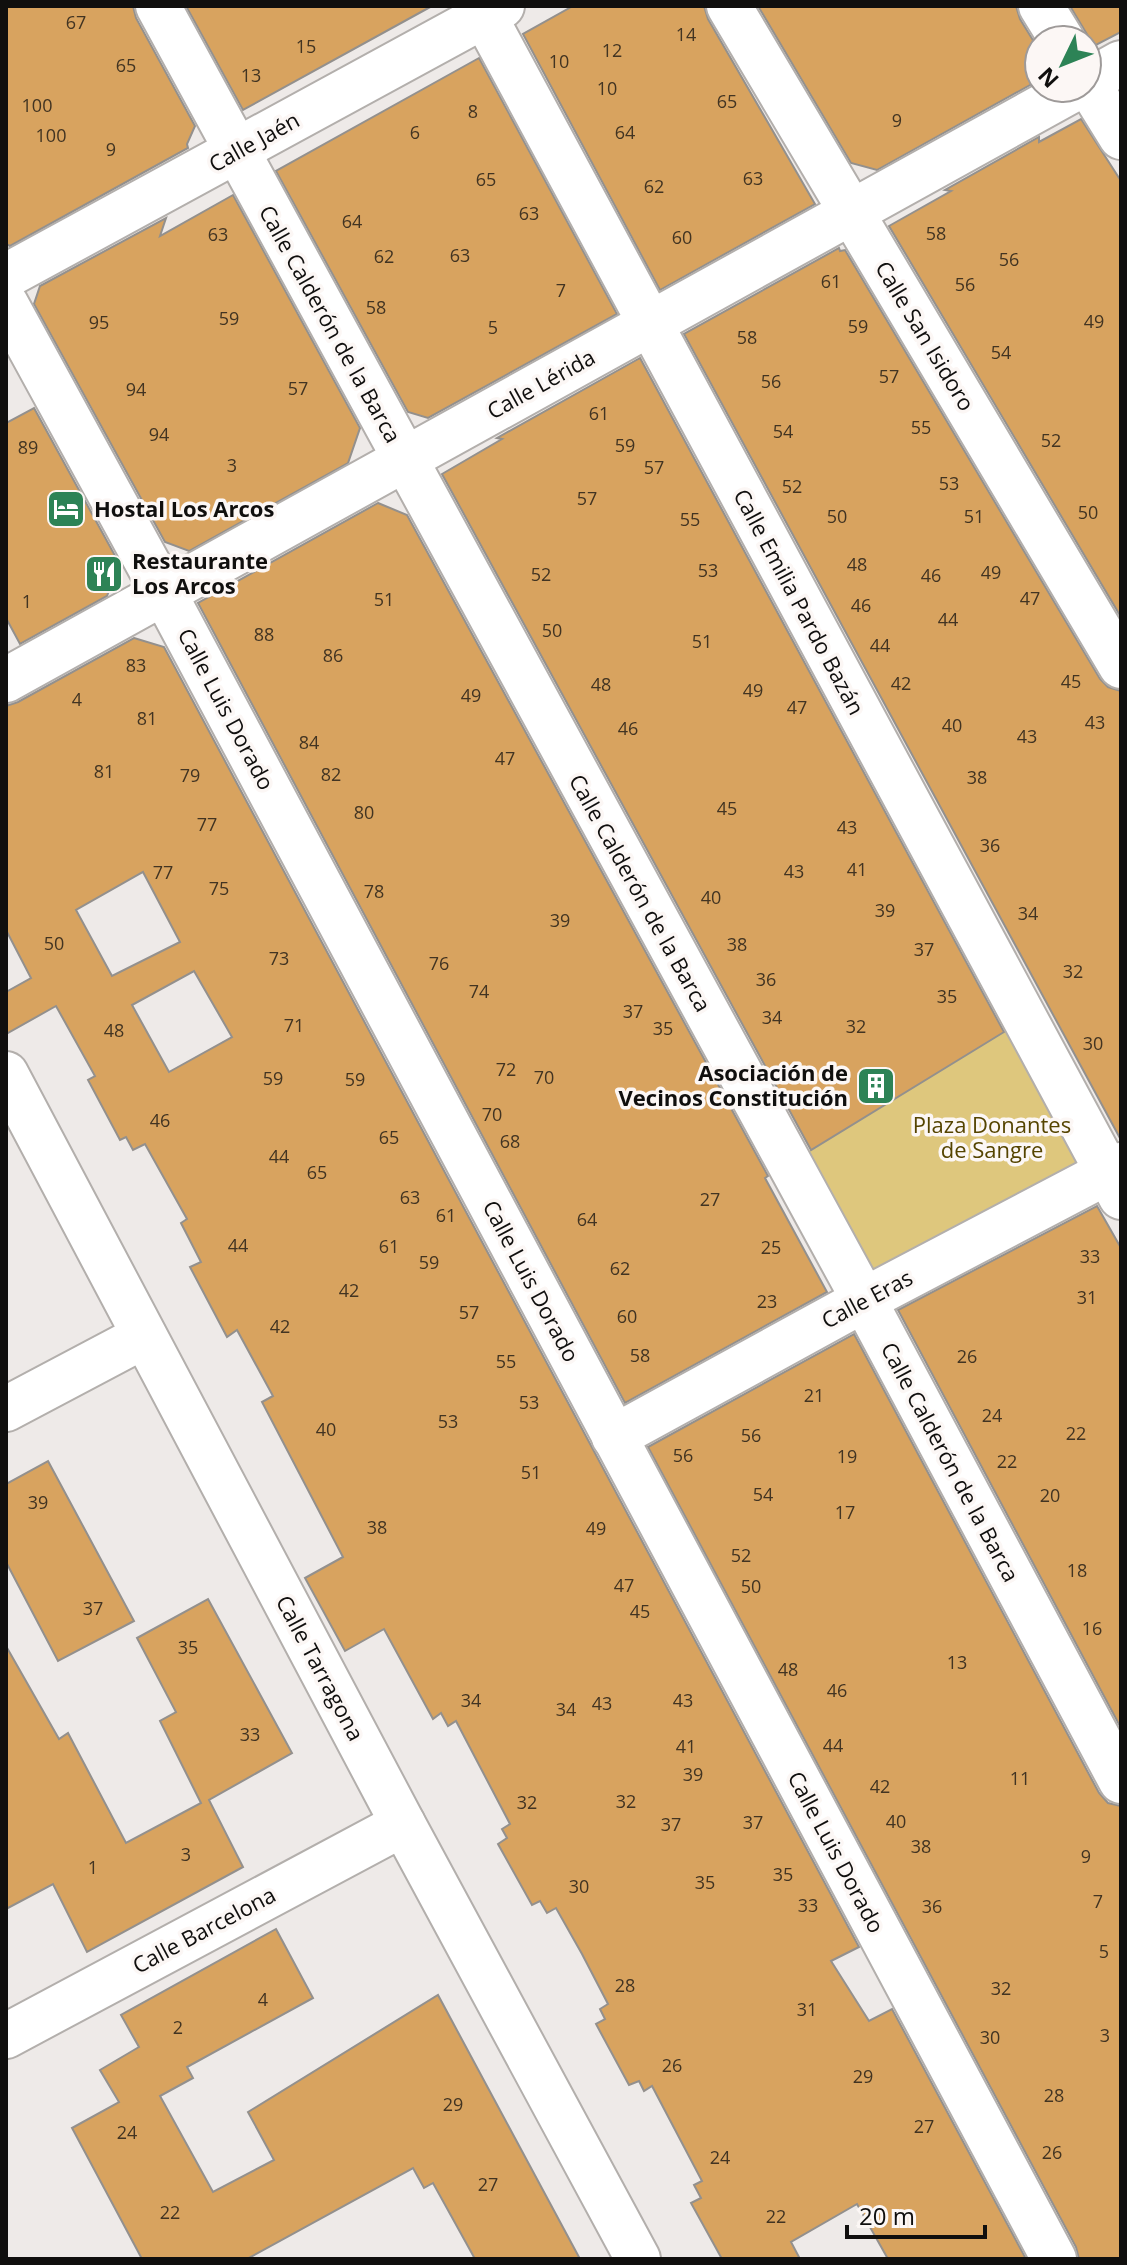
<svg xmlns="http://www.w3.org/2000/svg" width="1127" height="2265" font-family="'Open Sans',sans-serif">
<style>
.green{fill:#dec77d}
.building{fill:#d8a35f;stroke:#93908d;stroke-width:2;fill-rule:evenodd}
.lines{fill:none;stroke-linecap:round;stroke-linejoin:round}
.minor-casing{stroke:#b3afac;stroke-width:48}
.minor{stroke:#fff;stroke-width:44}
.labels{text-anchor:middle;stroke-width:7;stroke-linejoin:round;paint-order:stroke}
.number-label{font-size:18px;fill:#423422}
.street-label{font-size:22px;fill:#100f0e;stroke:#fcf7f5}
.poi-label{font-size:22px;font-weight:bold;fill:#100f0e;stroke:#fcf7f5;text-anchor:start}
.park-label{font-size:22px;fill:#540;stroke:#fcf7f5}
</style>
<rect width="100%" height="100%" fill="#eeeae8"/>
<polygon class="green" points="1025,1018 1108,1172 864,1300 788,1164"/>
<g class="building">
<polygon points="6,6 133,6 136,18 195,126 187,144 188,148 10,246 6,244"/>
<polygon points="186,6 432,6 243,110"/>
<polygon points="573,6 704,6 708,19 815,204 660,290 523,34"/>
<polygon points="758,6 1016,6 1020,19 1039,50 1039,80 877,170 851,163"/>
<polygon points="1070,6 1121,6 1121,32 1094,46"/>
<polygon points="479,58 617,314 428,418 408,412 276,171"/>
<polygon points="1081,119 1121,181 1121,617 889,226 951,191 945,190 1039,137 1039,142"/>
<polygon points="233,195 360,428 348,463 189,551 165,542 34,304 40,286 166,218 160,236"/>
<polygon points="839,248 840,251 845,250 1100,679 1108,687 1121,691 1121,1140 684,334"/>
<polygon points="640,358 1004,1032 811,1150 442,474 502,439 497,438"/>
<polygon points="34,408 119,563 107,596 20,644 6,618 6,423"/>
<polygon points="378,503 407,515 768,1176 765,1178 827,1292 625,1403 198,603"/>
<path d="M134 638 164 647 859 1947 831 1961 869 2021 892 2009 1026 2259H888L857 2204 791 2242 800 2259H722L691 2203 701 2198 694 2185 702 2181 652 2086 644 2091 639 2081 629 2085 596 2024 605 2019 600 2009 608 2004 582 1954 556 1908 547 1913 540 1901 532 1905 498 1844 507 1838 502 1829 510 1824 456 1721 448 1726 441 1713 433 1719 384 1629 345 1651 305 1578 343 1557 262 1402 273 1396 237 1330 227 1337 190 1267 201 1262 181 1223 187 1219 145 1144 133 1150 126 1137 120 1140 88 1080 95 1076 56 1006 6 1034V992L31 978 6 930V706L18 702ZM143 872 180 942 112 976 76 910ZM194 971 232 1037 169 1072 132 1005Z"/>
<polygon points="1097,1206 1121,1248 1121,1728 898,1310"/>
<polygon points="854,1334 1099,1793 1108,1803 1121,1806 1121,2259 1079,2259 1076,2247 648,1447"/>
<polygon points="48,1461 134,1621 58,1661 6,1562 6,1484"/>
<polygon points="208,1599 292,1753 209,1800 243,1867 87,1952 53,1884 6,1909 6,1646 59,1739 68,1733 126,1843 201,1803 160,1721 176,1712 137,1638"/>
<polygon points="276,1929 313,1998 187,2067 193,2078 160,2096 213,2192 274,2160 248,2112 438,1995 580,2259 475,2259 433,2183 424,2188 413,2168 247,2259 142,2259 72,2128 119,2102 100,2070 139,2047 121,2015"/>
</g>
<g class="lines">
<g class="minor-casing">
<g id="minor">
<polyline points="158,6 864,1300 1121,1781"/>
<polyline points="479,6 1121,1197"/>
<polyline points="729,6 1121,666"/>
<polyline points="1041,6 1062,40"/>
<polyline points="1121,63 1087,82 1121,137"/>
<polyline points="6,276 502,6"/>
<polyline points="6,304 164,593 1054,2259"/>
<path d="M6 680C363 483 720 286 1076 88"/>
<polyline points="6,1074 403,1824 638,2259"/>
<polyline points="6,1409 144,1336"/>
<polyline points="614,1437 864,1300 1121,1165"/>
<polyline points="6,2036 403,1824"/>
</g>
</g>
<use href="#minor" class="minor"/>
</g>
<defs>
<g id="hotel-square" transform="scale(2)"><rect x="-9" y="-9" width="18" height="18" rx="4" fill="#2d8356" stroke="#fcf7f5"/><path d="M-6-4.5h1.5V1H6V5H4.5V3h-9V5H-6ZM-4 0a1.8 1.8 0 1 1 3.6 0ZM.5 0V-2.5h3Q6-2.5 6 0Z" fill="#fff"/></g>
<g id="restaurant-square" transform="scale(2)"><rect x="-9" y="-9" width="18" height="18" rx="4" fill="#2d8356" stroke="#fcf7f5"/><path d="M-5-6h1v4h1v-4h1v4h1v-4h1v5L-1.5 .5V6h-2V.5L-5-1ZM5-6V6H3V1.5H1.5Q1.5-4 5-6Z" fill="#fff"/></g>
<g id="building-square" transform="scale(2)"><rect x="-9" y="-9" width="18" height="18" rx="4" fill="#2d8356" stroke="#fcf7f5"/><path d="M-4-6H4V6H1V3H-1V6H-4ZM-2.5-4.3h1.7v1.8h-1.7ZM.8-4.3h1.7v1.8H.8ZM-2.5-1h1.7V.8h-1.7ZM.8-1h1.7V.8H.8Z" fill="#fff"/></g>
</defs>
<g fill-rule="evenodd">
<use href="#hotel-square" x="66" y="509"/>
<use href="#restaurant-square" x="104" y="574"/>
<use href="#building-square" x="876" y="1086"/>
</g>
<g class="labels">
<g class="number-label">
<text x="76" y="29">67</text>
<text x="686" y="41">14</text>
<text x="306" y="53">15</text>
<text x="612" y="57">12</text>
<text x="559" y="68">10</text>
<text x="126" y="72">65</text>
<text x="251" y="82">13</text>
<text x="607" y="95">10</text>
<text x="727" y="108">65</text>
<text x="37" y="112">100</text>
<text x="473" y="118">8</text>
<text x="897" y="127">9</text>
<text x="415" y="139">6</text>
<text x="625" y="139">64</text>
<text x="51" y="142">100</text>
<text x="111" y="156">9</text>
<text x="753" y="185">63</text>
<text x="486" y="186">65</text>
<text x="654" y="193">62</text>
<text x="529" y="220">63</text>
<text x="352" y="228">64</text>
<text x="936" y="240">58</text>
<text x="218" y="241">63</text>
<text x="682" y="244">60</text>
<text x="460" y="262">63</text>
<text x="384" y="263">62</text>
<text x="1009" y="266">56</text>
<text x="831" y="288">61</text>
<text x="965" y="291">56</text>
<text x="561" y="297">7</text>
<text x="376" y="314">58</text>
<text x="229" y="325">59</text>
<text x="1094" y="328">49</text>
<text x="99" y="329">95</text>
<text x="858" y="333">59</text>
<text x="493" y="334">5</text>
<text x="747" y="344">58</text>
<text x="1001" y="359">54</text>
<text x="889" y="383">57</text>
<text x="771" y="388">56</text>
<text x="298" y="395">57</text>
<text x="136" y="396">94</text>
<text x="599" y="420">61</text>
<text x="921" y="434">55</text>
<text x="783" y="438">54</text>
<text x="159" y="441">94</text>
<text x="1051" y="447">52</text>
<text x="625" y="452">59</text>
<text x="28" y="454">89</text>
<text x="232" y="472">3</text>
<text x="654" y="474">57</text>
<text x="949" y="490">53</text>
<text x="792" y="493">52</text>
<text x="587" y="505">57</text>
<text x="1088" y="519">50</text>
<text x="837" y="523">50</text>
<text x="974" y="523">51</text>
<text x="690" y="526">55</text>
<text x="857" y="571">48</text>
<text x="708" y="577">53</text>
<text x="991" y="579">49</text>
<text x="541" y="581">52</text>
<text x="931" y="582">46</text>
<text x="1030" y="605">47</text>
<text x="384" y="606">51</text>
<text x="27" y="608">1</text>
<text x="861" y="612">46</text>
<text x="948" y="626">44</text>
<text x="552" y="637">50</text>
<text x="264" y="641">88</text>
<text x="702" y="648">51</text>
<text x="880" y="652">44</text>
<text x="333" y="662">86</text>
<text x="136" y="672">83</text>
<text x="1071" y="688">45</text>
<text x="901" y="690">42</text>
<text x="601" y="691">48</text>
<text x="753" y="697">49</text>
<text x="471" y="702">49</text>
<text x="77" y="706">4</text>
<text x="797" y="714">47</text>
<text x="147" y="725">81</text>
<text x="1095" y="729">43</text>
<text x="952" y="732">40</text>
<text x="628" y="735">46</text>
<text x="1027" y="743">43</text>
<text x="309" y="749">84</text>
<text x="505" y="765">47</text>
<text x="104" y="778">81</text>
<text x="331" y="781">82</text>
<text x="190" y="782">79</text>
<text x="977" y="784">38</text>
<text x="727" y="815">45</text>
<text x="364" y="819">80</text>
<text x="207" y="831">77</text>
<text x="847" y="834">43</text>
<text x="990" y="852">36</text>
<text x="857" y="876">41</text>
<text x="794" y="878">43</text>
<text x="163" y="879">77</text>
<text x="219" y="895">75</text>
<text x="374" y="898">78</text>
<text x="711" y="904">40</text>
<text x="885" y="917">39</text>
<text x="1028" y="920">34</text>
<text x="560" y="927">39</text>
<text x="54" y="950">50</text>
<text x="737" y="951">38</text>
<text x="924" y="956">37</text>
<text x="279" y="965">73</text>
<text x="439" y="970">76</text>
<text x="1073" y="978">32</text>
<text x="766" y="986">36</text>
<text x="479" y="998">74</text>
<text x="947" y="1003">35</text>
<text x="633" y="1018">37</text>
<text x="772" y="1024">34</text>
<text x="294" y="1032">71</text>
<text x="856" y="1033">32</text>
<text x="663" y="1035">35</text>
<text x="114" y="1037">48</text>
<text x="1093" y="1050">30</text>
<text x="506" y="1076">72</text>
<text x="544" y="1084">70</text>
<text x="273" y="1085">59</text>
<text x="355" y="1086">59</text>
<text x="492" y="1121">70</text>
<text x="160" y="1127">46</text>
<text x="389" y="1144">65</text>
<text x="510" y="1148">68</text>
<text x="279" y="1163">44</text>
<text x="317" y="1179">65</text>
<text x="410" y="1204">63</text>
<text x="710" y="1206">27</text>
<text x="446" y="1222">61</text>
<text x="587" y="1226">64</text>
<text x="238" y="1252">44</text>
<text x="389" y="1253">61</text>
<text x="771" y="1254">25</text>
<text x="1090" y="1263">33</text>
<text x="429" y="1269">59</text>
<text x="620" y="1275">62</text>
<text x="349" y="1297">42</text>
<text x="1087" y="1304">31</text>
<text x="767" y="1308">23</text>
<text x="469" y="1319">57</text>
<text x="627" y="1323">60</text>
<text x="280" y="1333">42</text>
<text x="640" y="1362">58</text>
<text x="967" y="1363">26</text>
<text x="506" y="1368">55</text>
<text x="814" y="1402">21</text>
<text x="529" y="1409">53</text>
<text x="992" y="1422">24</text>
<text x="448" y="1428">53</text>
<text x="326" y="1436">40</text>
<text x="1076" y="1440">22</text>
<text x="751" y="1442">56</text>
<text x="683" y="1462">56</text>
<text x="847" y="1463">19</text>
<text x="1007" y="1468">22</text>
<text x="531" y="1479">51</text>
<text x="763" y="1501">54</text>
<text x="1050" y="1502">20</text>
<text x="38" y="1509">39</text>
<text x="845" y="1519">17</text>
<text x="377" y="1534">38</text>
<text x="596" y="1535">49</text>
<text x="741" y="1562">52</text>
<text x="1077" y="1577">18</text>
<text x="624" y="1592">47</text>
<text x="751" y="1593">50</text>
<text x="93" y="1615">37</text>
<text x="640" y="1618">45</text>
<text x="1092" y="1635">16</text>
<text x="188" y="1654">35</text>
<text x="957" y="1669">13</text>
<text x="788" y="1676">48</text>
<text x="837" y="1697">46</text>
<text x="471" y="1707">34</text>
<text x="683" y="1707">43</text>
<text x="602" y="1710">43</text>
<text x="566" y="1716">34</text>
<text x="250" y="1741">33</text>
<text x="833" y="1752">44</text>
<text x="686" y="1753">41</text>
<text x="693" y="1781">39</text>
<text x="1020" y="1785">11</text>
<text x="880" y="1793">42</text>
<text x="626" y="1808">32</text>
<text x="527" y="1809">32</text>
<text x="896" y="1828">40</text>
<text x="753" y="1829">37</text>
<text x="671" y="1831">37</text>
<text x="921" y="1853">38</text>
<text x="186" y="1861">3</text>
<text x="1086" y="1863">9</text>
<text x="93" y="1874">1</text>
<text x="783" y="1881">35</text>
<text x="705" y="1889">35</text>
<text x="579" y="1893">30</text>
<text x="1098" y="1908">7</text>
<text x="808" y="1912">33</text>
<text x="932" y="1913">36</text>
<text x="1104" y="1958">5</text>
<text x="625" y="1992">28</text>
<text x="1001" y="1995">32</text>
<text x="263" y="2006">4</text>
<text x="807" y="2016">31</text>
<text x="178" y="2034">2</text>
<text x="1105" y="2042">3</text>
<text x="990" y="2044">30</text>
<text x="672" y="2072">26</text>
<text x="863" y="2083">29</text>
<text x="1054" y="2102">28</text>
<text x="453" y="2111">29</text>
<text x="924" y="2133">27</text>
<text x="127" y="2139">24</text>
<text x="1052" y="2159">26</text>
<text x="720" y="2164">24</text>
<text x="488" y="2191">27</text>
<text x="170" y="2219">22</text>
<text x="776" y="2223">22</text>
</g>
<g class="street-label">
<text transform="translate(254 142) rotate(-29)" y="8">Calle Jaén</text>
<text transform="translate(330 324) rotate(61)" y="8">Calle Calderón de la Barca</text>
<text transform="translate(925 336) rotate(59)" y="8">Calle San Isidoro</text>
<text transform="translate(541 384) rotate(-29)" y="8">Calle Lérida</text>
<text transform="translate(799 602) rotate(62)" y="8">Calle Emilia Pardo Bazán</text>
<text transform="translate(226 709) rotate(62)" y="8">Calle Luis Dorado</text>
<text transform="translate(640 893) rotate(61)" y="8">Calle Calderón de la Barca</text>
<text transform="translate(531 1281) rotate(62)" y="8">Calle Luis Dorado</text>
<text transform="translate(867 1299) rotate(-28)" y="8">Calle Eras</text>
<text transform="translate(950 1462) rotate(62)" y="8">Calle Calderón de la Barca</text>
<text transform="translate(320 1668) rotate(62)" y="8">Calle Tarragona</text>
<text transform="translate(836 1852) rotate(62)" y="8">Calle Luis Dorado</text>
<text transform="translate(204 1930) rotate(-28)" y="8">Calle Barcelona</text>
</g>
<g class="poi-label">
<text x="94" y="517">Hostal Los Arcos</text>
<text x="132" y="569">Restaurante<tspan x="132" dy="25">Los Arcos</tspan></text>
<text x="848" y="1081" text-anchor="end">Asociación de<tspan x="848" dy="25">Vecinos Constitución</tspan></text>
</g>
<g class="park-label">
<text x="992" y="1133">Plaza Donantes<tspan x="992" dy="25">de Sangre</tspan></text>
</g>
</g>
<rect width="1127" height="2265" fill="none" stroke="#100f0e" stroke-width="16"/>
<g transform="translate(1063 64) rotate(227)"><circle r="38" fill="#fcf7f5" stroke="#9e9a99" stroke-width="2"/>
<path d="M0-6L14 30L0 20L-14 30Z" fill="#2d8356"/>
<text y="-12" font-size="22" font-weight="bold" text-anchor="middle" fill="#100f0e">N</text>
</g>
<path d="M847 2225v12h138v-12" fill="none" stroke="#100f0e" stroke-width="4"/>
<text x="859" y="2225" font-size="24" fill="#100f0e" stroke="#fcf7f5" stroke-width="6" paint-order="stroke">20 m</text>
</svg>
